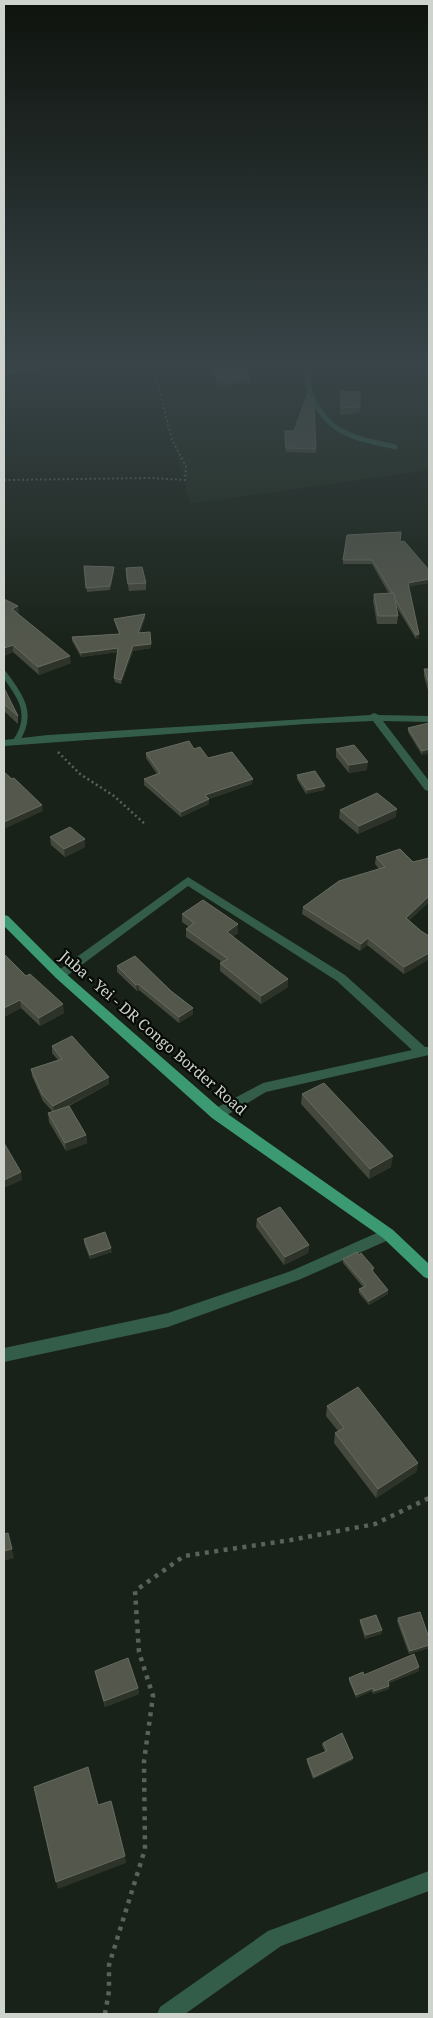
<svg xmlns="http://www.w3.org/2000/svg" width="433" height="2018" font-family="'Noto Serif',serif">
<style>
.built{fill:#1d2b1b}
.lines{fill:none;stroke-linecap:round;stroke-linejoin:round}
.path-far2{stroke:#5a6259;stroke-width:2;stroke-dasharray:2 2.5;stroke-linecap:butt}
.path-far1{stroke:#5a6259;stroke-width:2.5;stroke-dasharray:2 3;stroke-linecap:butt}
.path{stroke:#5a6259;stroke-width:4.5;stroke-dasharray:4 5.5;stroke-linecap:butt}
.lane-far1{stroke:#335d49;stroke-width:5}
.lane{stroke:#335d49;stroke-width:6}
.street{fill:#335d49;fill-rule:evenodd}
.secondary{fill:#397f60;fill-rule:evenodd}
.primary{fill:#3b9a72;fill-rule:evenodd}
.wall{fill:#45493d}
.shaded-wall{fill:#2d3328}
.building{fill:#54584c;stroke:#676c60}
.labels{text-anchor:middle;stroke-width:4.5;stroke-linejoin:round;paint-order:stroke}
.street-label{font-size:15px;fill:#ced4cd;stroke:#070a06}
</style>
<rect width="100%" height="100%" fill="#192218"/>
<polygon class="built" points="153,367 429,367 429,470 190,504"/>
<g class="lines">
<polyline class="path-far2" points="4,480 151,478 185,480 186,466 172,440 153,367"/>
<polyline class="path-far1" points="58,752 80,774 114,796 146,825"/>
<polyline class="path" points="105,2014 109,1991 109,1965 145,1849 144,1761 153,1696 139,1652 135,1591 184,1556 291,1540 375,1524 429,1498"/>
<path class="lane-far1" d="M305 367C308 376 308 385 311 394 327 435 357 438 395 447"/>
<path class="lane" d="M4 674C21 696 34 715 16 741"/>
<g class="street">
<polygon points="374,713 379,715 429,716 429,722 383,721 429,781 429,791 425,790 373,721 306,724 4,746 4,740 48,735 370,715"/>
<polygon points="188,877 345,975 425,1047 429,1047 429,1055 266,1092 222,1118 212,1118 210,1114 212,1110 263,1083 412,1050 337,981 188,886 64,978 56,978 54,975 56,972"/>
<polygon points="388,1228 393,1230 395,1234 393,1238 301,1279 168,1327 4,1362 4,1348 168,1313 291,1271"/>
<polygon points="429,1871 429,1891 281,1946 185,2014 157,2014 160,2007 268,1931"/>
</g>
<polygon class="secondary" points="24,367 46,367 4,374 4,370"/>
<polygon class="primary" points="4,915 8,916 64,972 222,1110 393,1230 429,1264 429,1279 424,1277 383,1238 212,1118 56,978 4,926"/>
</g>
<g class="wall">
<polygon points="210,367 245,367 250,376 250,383 218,385"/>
<polygon points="419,367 429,367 429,375"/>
<polygon points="341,391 360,407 359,413 340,415"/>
<polygon points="294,431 316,449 316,453 286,452 284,435"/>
<polygon points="400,542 429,570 429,583 408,586 419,634 419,638 416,639 396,606 398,616 397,624 377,624 373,601 374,594 389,594 372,564 343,564 343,560"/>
<polygon points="84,566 114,567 114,571 110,590 87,592"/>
<polygon points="126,568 146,583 146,590 129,591 126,576"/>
<polygon points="4,599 18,614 71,663 39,675 13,652 4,656"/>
<polygon points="145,614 145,618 140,632 151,648 133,651 121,684 115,682 114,678 118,652 81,657 72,641 72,637 119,634 115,623 114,619"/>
<polygon points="424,669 429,669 429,694 424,676"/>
<polygon points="4,688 18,716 18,724 4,711"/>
<polygon points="429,723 422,755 408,732 408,728"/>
<polygon points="194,749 208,758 252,784 209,799 209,804 181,817 144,785 144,779 157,774 146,758 146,753"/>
<polygon points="336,749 367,770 349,773 336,757"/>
<polygon points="297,775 324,790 306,794 297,779"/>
<polygon points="340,810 396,817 358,834 339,818"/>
<polygon points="50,837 85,839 85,847 65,857 51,845"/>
<polygon points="376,857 413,862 429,858 429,902 409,920 421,931 429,936 429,959 404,974 367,945 360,951 302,914 303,907 379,869 375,864"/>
<polygon points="182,914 238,933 233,936 288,987 261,1004 220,971 220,963 222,962 186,937 186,929 189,927 182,922"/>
<polygon points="4,954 64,1013 40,1026 21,1008 4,1017"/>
<polygon points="117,966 171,991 193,1008 193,1014 179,1023 139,990 137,991 117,972"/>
<polygon points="52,1046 109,1084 69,1106 86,1135 87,1143 66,1151 49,1122 48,1113 53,1112 43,1101 32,1076 31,1069 58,1060 52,1053"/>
<polygon points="302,1094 391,1167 369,1179 301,1104"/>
<polygon points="257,1219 309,1245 308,1253 284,1265 256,1227"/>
<polygon points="84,1239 112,1252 90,1259 84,1243"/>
<polygon points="343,1259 374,1268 373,1272 388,1294 369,1305 359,1293 359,1289 363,1287 343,1263"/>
<polygon points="327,1406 418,1463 416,1472 376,1498 334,1443 335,1433 338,1431 326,1416"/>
<polygon points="398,1618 429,1638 429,1648 409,1654 397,1621"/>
<polygon points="360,1620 382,1630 381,1634 365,1639 360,1623"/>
<polygon points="419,1667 419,1671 389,1683 389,1689 373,1694 372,1691 356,1698 349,1681 349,1678 364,1675"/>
<polygon points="95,1671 138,1688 139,1694 105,1707 96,1677"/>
<polygon points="323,1743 353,1758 353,1760 313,1779 307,1762 307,1759 325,1752 322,1745"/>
</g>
<g class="shaded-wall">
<polygon points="378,367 396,367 377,369"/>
<polygon points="114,567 114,571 110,590 110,586"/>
<polygon points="429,579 429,583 407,587 408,583"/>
<polygon points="18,606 19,614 13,617 12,609"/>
<polygon points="145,614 145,618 138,637 138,633"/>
<polygon points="419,634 419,638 416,639 416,635"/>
<polygon points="151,644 151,648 133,651 121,684 121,680 133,646"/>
<polygon points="13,645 13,652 4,656 4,648"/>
<polygon points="118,648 119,652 81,657 81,653"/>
<polygon points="70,656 71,663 39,675 38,667"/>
<polygon points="429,749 429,754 422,755 422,751"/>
<polygon points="368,762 367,770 349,773 349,765"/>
<polygon points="253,779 252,784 209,799 209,804 181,817 181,812 205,795"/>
<polygon points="325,786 324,790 306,794 307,790"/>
<polygon points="42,805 43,811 4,829 4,822"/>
<polygon points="397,809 396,817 358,834 359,826"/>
<polygon points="85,839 85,847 65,857 64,849"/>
<polygon points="429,896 429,902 405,925 406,918"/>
<polygon points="238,924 238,933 227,940 227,932"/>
<polygon points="368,938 367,945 360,951 361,944"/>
<polygon points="429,953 429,959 404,974 404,967"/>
<polygon points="288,979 288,987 261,1004 261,996"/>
<polygon points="138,984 139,990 137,991 136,985"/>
<polygon points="20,1000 21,1008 4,1017 4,1008"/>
<polygon points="63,1004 64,1013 40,1026 39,1018"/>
<polygon points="193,1008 193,1014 179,1023 179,1017"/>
<polygon points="109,1077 109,1084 54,1113 53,1106"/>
<polygon points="86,1135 87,1143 66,1151 65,1143"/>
<polygon points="393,1156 391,1167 369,1179 370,1169"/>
<polygon points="21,1172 22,1180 4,1188 4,1180"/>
<polygon points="309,1245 308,1253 284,1265 285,1257"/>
<polygon points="111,1248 112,1252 90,1259 90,1255"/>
<polygon points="388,1290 388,1294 369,1305 369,1301"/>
<polygon points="418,1463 416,1472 376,1498 378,1489"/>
<polygon points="12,1549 14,1558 4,1561 4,1551"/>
<polygon points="382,1630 381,1634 365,1639 366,1635"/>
<polygon points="429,1645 429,1648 409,1654 410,1651"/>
<polygon points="419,1667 419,1671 387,1684 388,1681"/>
<polygon points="389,1686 389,1689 373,1694 374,1691"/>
<polygon points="138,1688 139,1694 105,1707 104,1701"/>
<polygon points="373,1688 372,1691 356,1698 356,1695"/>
<polygon points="353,1758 353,1760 313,1779 314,1777"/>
<polygon points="125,1856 126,1863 58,1889 56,1882"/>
</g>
<g class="building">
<polygon points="213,367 245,367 250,376 218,379"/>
<polygon points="341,391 360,392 360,407 341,408"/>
<polygon points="308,393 314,406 316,449 286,448 285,431 294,431"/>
<polygon points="401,532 400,542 404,541 429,570 429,579 408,583 419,634 416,635 395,599 394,593 392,593 372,560 343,560 347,535"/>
<polygon points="84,566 114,567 110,586 86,588"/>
<polygon points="142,567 146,583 128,584 126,568"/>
<polygon points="394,593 398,616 378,616 374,594"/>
<polygon points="4,599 18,606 12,609 70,656 38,667 13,645 4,648"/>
<polygon points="145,614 138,633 150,632 151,644 133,646 121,680 114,678 118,648 81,653 72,637 120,634 114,619"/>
<polygon points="424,669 429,669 429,684"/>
<polygon points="4,688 18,716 4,704"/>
<polygon points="429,723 429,749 422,751 408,728"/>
<polygon points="189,741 194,749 200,747 208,758 232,752 253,779 205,795 209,799 181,812 144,779 160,773 146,753"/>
<polygon points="354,745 368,762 349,765 336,749"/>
<polygon points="315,771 325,786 307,790 297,775"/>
<polygon points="4,772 12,779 14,778 42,805 4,822"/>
<polygon points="377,793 397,809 359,826 340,810"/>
<polygon points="70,827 85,839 64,849 50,837"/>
<polygon points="400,849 413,862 429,858 429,896 406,918 421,931 429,936 429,953 404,967 368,938 361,944 303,907 339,881 385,867 376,857"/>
<polygon points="203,900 238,924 227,932 288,979 261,996 220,963 228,959 186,929 194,923 182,914"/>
<polygon points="4,954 26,976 30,974 63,1004 39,1018 20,1000 4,1008"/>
<polygon points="135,956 171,991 193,1008 179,1017 138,984 136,985 117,966"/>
<polygon points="72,1036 109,1077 53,1106 42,1094 31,1069 62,1059 52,1046"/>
<polygon points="324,1083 393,1156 370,1169 302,1094"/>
<polygon points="69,1106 86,1135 65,1143 48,1113"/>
<polygon points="4,1143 21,1172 4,1180"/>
<polygon points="280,1207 309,1245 285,1257 257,1219"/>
<polygon points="105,1232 111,1248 90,1255 84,1239"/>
<polygon points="357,1252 359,1255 361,1253 374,1268 371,1269 388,1290 369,1301 359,1289 366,1286 343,1259"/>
<polygon points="358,1387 418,1463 378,1489 335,1433 344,1428 327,1406"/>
<polygon points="8,1533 12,1549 4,1551 4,1534"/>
<polygon points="420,1612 429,1638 429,1645 410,1651 398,1618"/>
<polygon points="376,1615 382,1630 366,1635 360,1620"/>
<polygon points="414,1654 419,1667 388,1681 389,1686 374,1691 373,1688 356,1695 349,1678 363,1672 364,1675"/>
<polygon points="128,1658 138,1688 104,1701 95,1671"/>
<polygon points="342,1733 353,1758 314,1777 307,1759 327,1751 323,1743"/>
<polygon points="88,1767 98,1805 111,1801 125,1856 56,1882 34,1787"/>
</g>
<linearGradient id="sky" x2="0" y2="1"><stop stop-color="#0e130d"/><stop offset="0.56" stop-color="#384448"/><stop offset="1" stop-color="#384448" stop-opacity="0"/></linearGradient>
<rect width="433" height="650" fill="url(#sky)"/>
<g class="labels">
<g class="street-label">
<text transform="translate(153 1033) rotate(41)" y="5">Juba - Yei - DR Congo Border Road</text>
</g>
</g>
<rect width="433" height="2018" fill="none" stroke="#ced4cd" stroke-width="10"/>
</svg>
